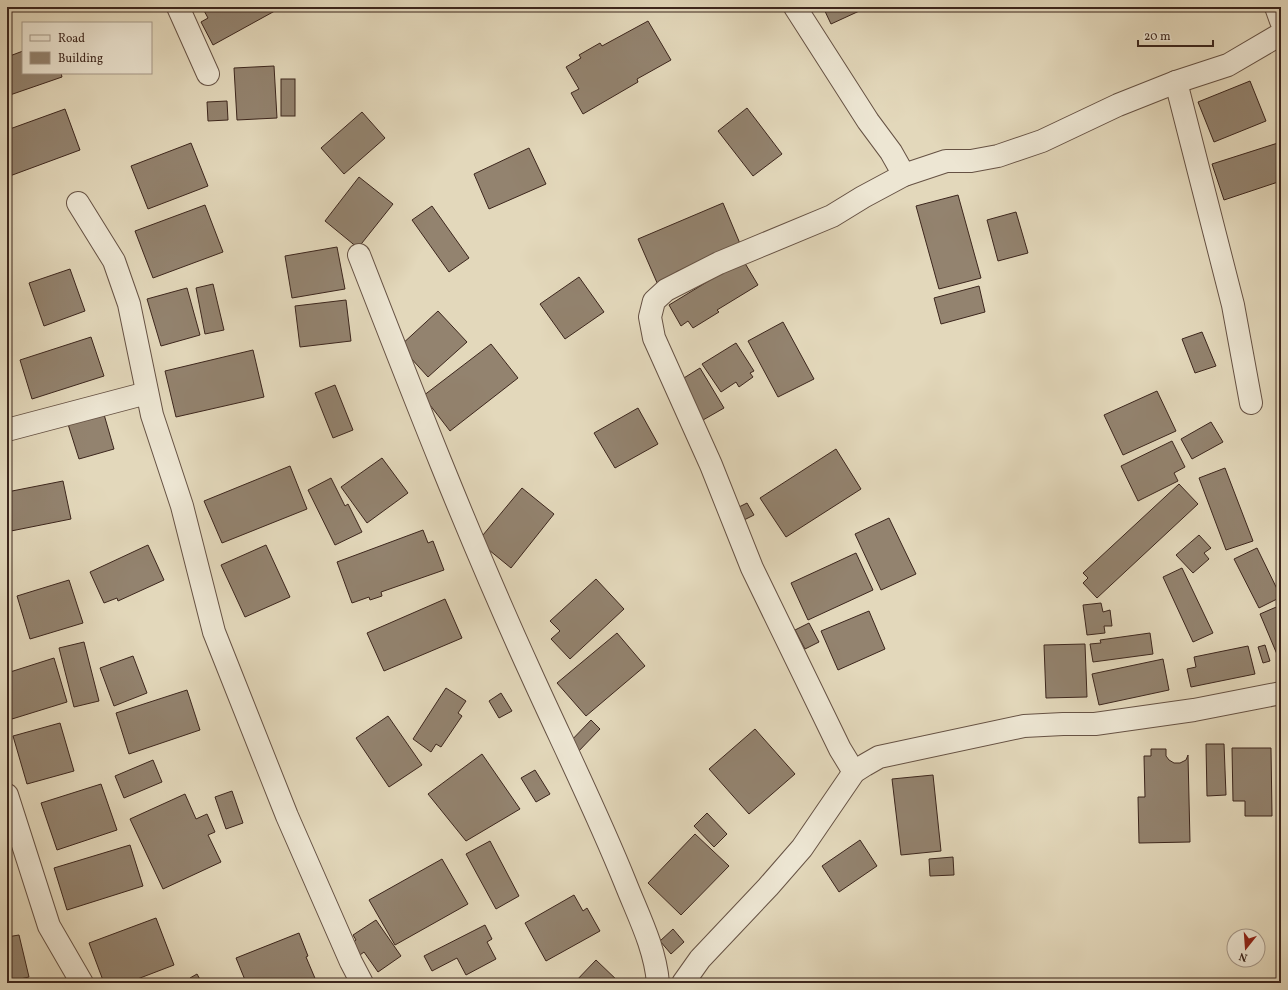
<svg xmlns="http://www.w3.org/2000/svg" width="1288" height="990" font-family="Vollkorn,serif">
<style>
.building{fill:#93836f;stroke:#3c261d}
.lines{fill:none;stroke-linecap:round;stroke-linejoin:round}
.minor-casing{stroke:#665244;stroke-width:24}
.minor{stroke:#ede6d3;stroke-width:22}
</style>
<rect width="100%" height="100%" fill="#e3d8bb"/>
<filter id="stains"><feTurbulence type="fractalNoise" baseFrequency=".005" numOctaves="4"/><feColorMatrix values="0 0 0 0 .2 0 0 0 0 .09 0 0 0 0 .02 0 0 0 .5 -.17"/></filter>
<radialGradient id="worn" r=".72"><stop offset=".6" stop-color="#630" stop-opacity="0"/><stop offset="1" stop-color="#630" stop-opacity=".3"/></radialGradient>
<g class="building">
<polygon points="202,7 282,7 213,45 201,22 208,18"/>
<polygon points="823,7 868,7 831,24"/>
<polygon points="648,21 671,60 637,79 638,82 583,114 571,93 579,89 566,67 581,58 579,55 600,43 602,46"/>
<polygon points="23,51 23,73 61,73 62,77 7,96 7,57"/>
<polygon points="274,66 277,118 237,120 234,68"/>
<rect x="281" y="79" width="14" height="37"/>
<polygon points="1250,81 1266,121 1214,142 1198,102"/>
<polygon points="227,101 228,120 208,121 207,102"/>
<polygon points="747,108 782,154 753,176 718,131"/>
<polygon points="65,109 80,150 7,177 7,130"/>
<polygon points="362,112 385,138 344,174 321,148"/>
<polygon points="1281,142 1281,181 1224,200 1212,164"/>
<polygon points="191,143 208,186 148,209 131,166"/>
<polygon points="529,148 546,184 489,209 474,174"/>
<polygon points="359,177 393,204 358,248 325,221"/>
<polygon points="958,195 981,278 939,289 916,206"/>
<polygon points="723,203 741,246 716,255 676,272 678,277 658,285 638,239"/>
<polygon points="205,205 223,252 153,278 135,231"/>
<polygon points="432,206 469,258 449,272 412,220"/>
<polygon points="1016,212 1028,253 998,261 987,220"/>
<polygon points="337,247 345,289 292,298 285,256"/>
<polygon points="743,260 758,285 717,310 719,312 693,328 688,321 681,326 669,305"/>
<polygon points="70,269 85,311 44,326 29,283"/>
<polygon points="579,277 604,312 565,339 540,304"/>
<polygon points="213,284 224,330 205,334 196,288"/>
<polygon points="979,286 985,312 941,324 934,298"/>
<polygon points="187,288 200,335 161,346 147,299"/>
<polygon points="346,300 351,341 300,347 295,306"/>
<polygon points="438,311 467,342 428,377 400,346"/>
<polygon points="783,322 814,379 778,397 748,341"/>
<polygon points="1202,332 1216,366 1195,373 1182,339"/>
<polygon points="91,337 104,376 32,399 20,360"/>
<polygon points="736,343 754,371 750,373 753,377 739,387 736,382 721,392 702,364"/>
<polygon points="491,344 518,378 450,431 423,396"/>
<polygon points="253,350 264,397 176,417 165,371"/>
<polygon points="700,368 724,408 703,420 679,381"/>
<polygon points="335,385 353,430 333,438 315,393"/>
<polygon points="1157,391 1176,431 1123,455 1104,415"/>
<polygon points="638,408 658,444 615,468 594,433"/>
<polygon points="103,411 114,449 79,459 67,421"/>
<polygon points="1211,422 1223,442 1192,459 1181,439"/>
<polygon points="1172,441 1185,467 1174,473 1178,481 1138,501 1121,466"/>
<polygon points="836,449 861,489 786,537 760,498"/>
<polygon points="382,458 408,493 367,523 341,487"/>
<polygon points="290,466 307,509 222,543 204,501"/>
<polygon points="1225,468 1253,541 1226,550 1199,478"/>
<polygon points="331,478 345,506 348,504 362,532 335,545 308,490"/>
<polygon points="63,481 71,519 11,531 7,511 7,492"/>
<polygon points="1179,484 1198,504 1097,598 1083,583 1088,578 1083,573"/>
<polygon points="522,488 554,514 511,568 478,541"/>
<polygon points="747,503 754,515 740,522 733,510"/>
<polygon points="889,518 916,574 881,590 855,534"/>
<polygon points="423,530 428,543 433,541 444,570 381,592 382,596 370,600 369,597 352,603 337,562"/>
<polygon points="1199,535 1211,548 1204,553 1209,559 1193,573 1176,555"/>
<polygon points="148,545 164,580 118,601 117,598 104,603 90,572"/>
<polygon points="266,545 290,597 245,617 221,565"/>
<polygon points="1257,548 1281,597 1259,608 1234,559"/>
<polygon points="856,553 873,590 808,620 791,583"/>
<polygon points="1182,568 1213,633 1193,642 1163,577"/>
<polygon points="596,579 624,609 570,659 551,639 560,631 550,621"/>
<polygon points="69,580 83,623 30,639 17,596"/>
<polygon points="445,599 462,638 384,671 367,633"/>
<polygon points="1101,603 1103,612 1110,610 1112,626 1104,626 1105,633 1087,635 1083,605"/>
<polygon points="1281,605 1281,658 1279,659 1260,614"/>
<polygon points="869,611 885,649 838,670 821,631"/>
<polygon points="809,623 819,642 805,649 795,630"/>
<polygon points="617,633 645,666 586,716 557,683"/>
<polygon points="1150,633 1153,654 1093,662 1090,644 1101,643 1100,640"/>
<polygon points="84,642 99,701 74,707 59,648"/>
<polygon points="1085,644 1087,697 1046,698 1044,645"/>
<polygon points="1265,645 1270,661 1263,663 1258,647"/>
<polygon points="1248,646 1255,674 1191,687 1187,669 1196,667 1194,657"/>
<polygon points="133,656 147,693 114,706 100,668"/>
<polygon points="54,658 67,702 12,719 7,704 7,673"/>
<polygon points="1163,659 1169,690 1099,705 1092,674"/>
<polygon points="446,688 466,701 458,713 462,716 441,747 436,744 431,752 413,739"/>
<polygon points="187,690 200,730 129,754 116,713"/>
<polygon points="501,693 512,711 499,718 489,701"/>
<polygon points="388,716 422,765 389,787 356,738"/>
<polygon points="591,720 600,729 575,755 566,746"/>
<polygon points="60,723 74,771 27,784 13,736"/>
<polygon points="755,729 795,774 749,814 709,769"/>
<polygon points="1206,744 1224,744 1226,795 1207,796"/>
<polygon points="1232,748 1271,748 1272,816 1245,816 1245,801 1233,801"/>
<polygon points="1151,749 1166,749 1166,756 1169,760 1174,763 1180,763 1186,760 1188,755 1190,842 1139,843 1138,797 1145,797 1144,756 1151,756"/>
<polygon points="482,754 520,809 466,841 428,794"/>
<polygon points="153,760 162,782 124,798 115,776"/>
<polygon points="535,770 550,794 536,802 521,778"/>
<polygon points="933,775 941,851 901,855 892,779"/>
<polygon points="101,784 117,830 57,850 41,803"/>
<polygon points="232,791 243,823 226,829 215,797"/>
<polygon points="185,794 196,819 207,814 215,832 208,835 221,862 163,889 130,819"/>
<polygon points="707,813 727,834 714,847 694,826"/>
<polygon points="695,834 729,866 681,915 648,883"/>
<polygon points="860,840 877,866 839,892 822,866"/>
<polygon points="490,841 519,896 496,909 466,854"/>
<polygon points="130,845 143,886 67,910 54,868"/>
<polygon points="953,857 954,875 930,876 929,859"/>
<polygon points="442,859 468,904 395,945 369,900"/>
<polygon points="574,895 583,911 587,908 600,931 546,961 525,923"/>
<polygon points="156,918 174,965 127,983 104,983 89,943"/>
<polygon points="376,920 401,956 378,972 364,952 360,955 352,943 356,940 353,935"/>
<polygon points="485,925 492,939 487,942 496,959 466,975 457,958 432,971 424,956"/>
<polygon points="673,929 684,942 671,954 660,941"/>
<polygon points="299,933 308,956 306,957 317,983 238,983 245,980 236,958"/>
<polygon points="19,935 29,977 7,982 7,937"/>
<polygon points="596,960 620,983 574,983"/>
<polygon points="197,974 202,983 192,983 190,978"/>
</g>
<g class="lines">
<g class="minor-casing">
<g id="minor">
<polyline points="178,7 208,74"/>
<polyline points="795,7 868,121 891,152 904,175"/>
<polyline points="1276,7 1281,21"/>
<polyline points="1176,82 1233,305 1251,403"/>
<polyline points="78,203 114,261 129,304 152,415 182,506 214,632 287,816 351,962 362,983"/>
<path d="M359 255C413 394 467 533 529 669 561 740 596 810 625 882 638 915 655 947 658 983"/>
<polyline points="7,430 147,393"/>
<polyline points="854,772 840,749 752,568 711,465 654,338 650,317 654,301 666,290 719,263 832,216 863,197 904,175 946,161 971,161 998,156 1042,141 1118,105 1176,82 1228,65 1281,34"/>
<polyline points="7,795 49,926 82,983"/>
<polyline points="683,983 700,959 768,887 802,848 854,772 865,765 879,757 1024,726 1063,724 1095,724 1194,710 1281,693"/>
</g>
</g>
<use href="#minor" class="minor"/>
</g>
<rect width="1288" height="990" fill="none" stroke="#e3d8bb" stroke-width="24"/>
<rect x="8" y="8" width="1272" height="974" fill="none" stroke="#3c261d" stroke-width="2"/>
<rect x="12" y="12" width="1264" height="966" fill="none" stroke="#3c261d"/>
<rect x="22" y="22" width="130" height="52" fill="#ede6d3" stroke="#a6998a"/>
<rect x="30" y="35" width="20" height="6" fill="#ede6d3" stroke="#a6998a"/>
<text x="58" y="42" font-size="12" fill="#3c261d">Road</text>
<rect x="30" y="52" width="20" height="12" fill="#93836f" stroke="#a6998a"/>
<text x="58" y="62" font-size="12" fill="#3c261d">Building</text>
<g transform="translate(1246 948) rotate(197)"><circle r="19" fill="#ede6d3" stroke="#a6998a"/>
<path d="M0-3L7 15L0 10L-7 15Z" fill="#8f2418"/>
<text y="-6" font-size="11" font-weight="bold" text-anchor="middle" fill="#3c261d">N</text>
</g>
<path d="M1138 40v6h75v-6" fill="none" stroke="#3c261d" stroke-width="2"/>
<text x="1144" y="40" font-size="12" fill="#3c261d" stroke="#ede6d3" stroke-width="3" paint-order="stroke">20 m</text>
<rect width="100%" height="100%" filter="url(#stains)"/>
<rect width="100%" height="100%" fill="url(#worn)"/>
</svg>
